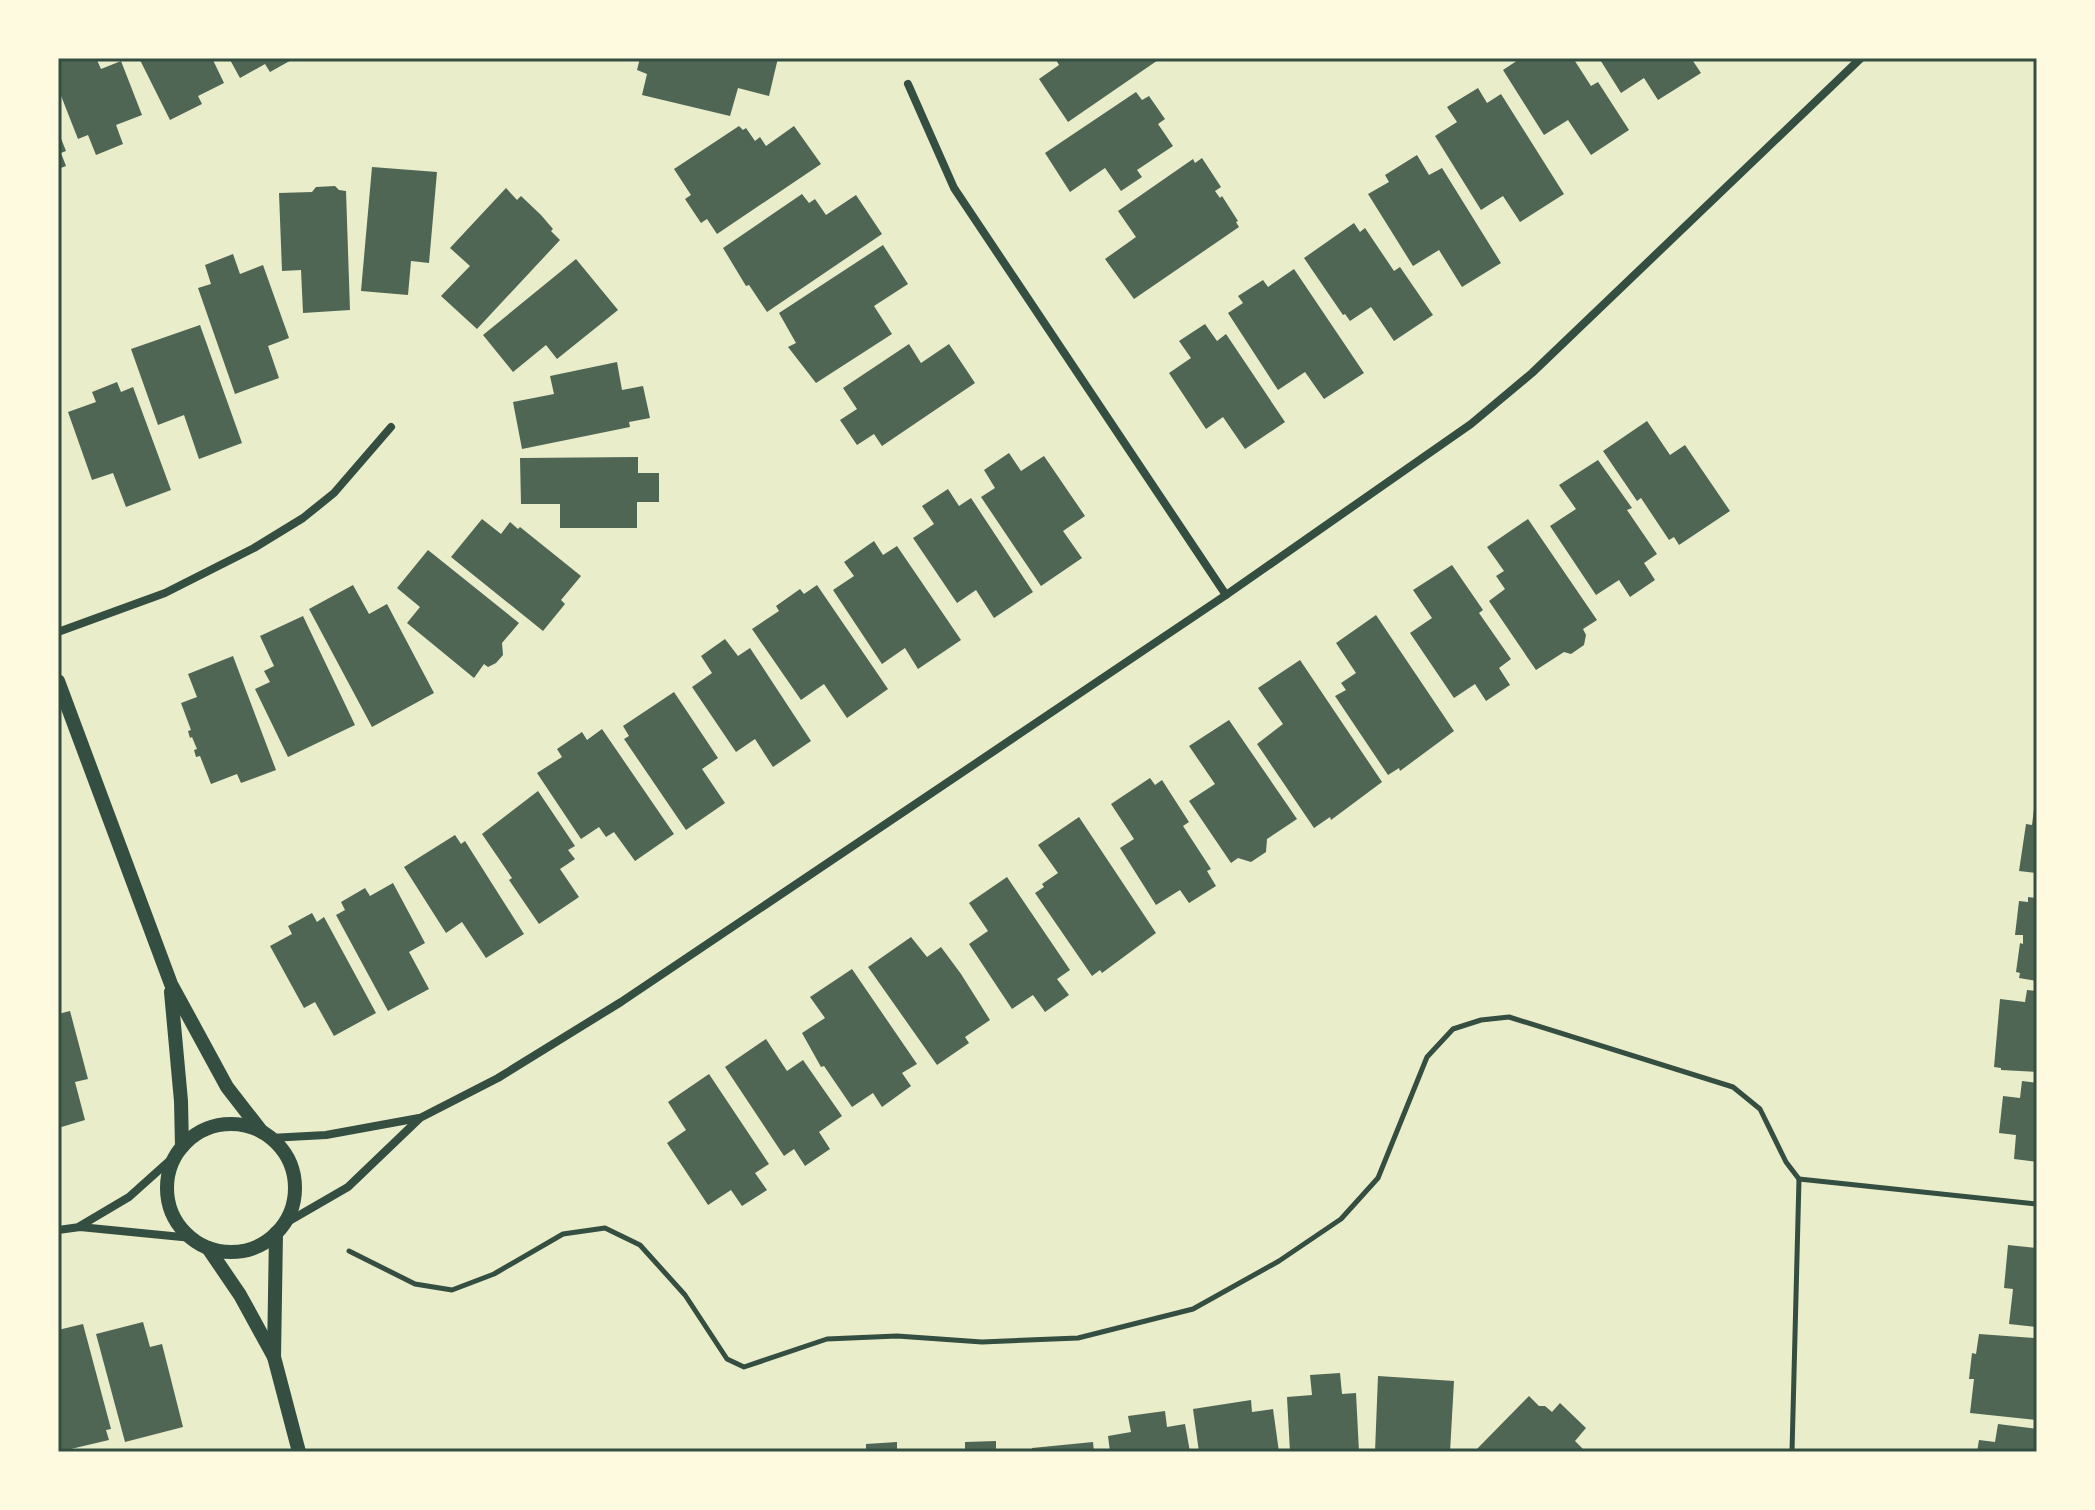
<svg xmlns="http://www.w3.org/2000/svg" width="2095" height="1510" font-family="Barlow,sans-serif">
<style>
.building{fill:#4f6655}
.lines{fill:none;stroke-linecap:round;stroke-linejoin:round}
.path{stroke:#344e41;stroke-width:5}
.minor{stroke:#344e41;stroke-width:8}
.tertiary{stroke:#344e41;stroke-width:14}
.neatline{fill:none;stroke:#344e41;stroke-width:3}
</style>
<rect width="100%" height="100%" fill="#e9edc9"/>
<g class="building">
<polygon points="58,58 96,58 101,69 121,61 142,115 116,125 123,144 96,155 88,135 78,139 58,88"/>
<polygon points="139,58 212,58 224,83 198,96 202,104 170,120"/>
<polygon points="229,58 295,58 270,72 265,64 240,78"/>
<polygon points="640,58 778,58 769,96 738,88 730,116 642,95 647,74 637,70"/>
<polygon points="1055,58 1161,58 1068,122 1039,79 1059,65"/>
<polygon points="1521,58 1573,58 1591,86 1598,82 1629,130 1591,155 1568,120 1544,135 1503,70"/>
<polygon points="1599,58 1691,58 1701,73 1658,100 1644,78 1621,93"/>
<polygon points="1478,88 1487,103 1501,94 1564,194 1520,222 1503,196 1481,210 1435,136 1457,122 1447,107"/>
<polygon points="1136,92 1142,100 1149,96 1165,119 1158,124 1173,146 1137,170 1142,177 1121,191 1105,168 1070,192 1045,153"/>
<polygon points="739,126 743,130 746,128 755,141 760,137 766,146 794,126 821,164 717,234 707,219 701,223 685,199 691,195 674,169"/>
<polygon points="58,131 66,151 61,153 66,166 58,169"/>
<polygon points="1417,155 1429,175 1442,168 1501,263 1462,287 1439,250 1413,266 1368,194 1389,182 1385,175"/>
<polygon points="1202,158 1221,187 1215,191 1220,198 1222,196 1238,221 1236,222 1239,227 1134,299 1105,259 1136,237 1118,211 1193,159 1195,163"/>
<polygon points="372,167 437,172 429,263 411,261 408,295 361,291"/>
<polygon points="335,186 339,190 346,191 350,310 303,313 301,270 282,271 279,193 312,192 316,187"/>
<polygon points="506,188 517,200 521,196 541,215 553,229 551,231 560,240 477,329 441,296 470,266 450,248"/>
<polygon points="802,194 809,203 815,199 826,215 856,195 882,234 767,312 749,285 746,286 723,248"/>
<polygon points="1354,223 1360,232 1365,228 1394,271 1400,267 1433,315 1394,341 1371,307 1350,321 1345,314 1343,315 1304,258"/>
<polygon points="883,245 908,284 874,306 892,334 816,383 788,347 796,343 779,313"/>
<polygon points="233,254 240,274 263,265 289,338 268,346 279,378 235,394 198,288 211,284 205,265"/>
<polygon points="576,259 618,310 557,359 546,345 513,372 483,335"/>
<polygon points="1294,269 1364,373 1324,399 1305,372 1278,390 1228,313 1243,303 1238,296 1263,280 1268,287"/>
<polygon points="1205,324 1217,341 1226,334 1285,422 1245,449 1223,417 1206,429 1169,373 1191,358 1179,341"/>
<polygon points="200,325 242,443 199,459 184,415 158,425 131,349"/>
<polygon points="909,344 921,363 949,344 975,383 882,446 874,434 857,445 840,420 857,409 843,388"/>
<polygon points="617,362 622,390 643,386 650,418 629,422 630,427 522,449 513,402 554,394 550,376"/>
<polygon points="117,382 121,392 133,387 171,490 126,507 113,473 92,480 68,412 96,402 92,392"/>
<polygon points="1647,421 1670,455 1685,445 1730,511 1679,545 1674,537 1669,540 1641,498 1637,501 1603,451"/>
<polygon points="1009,453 1021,471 1044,456 1085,516 1063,531 1082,558 1041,586 981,497 995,488 984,470"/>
<polygon points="638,457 638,473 659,473 659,502 637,502 637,528 560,528 560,504 521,504 520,458"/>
<polygon points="1598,460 1632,508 1627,510 1657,554 1644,563 1655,580 1630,597 1619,580 1596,595 1550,526 1576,509 1559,485"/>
<polygon points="948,489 959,506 971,498 1033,592 994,618 976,590 957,603 913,538 934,524 922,506"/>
<polygon points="482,519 501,534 510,522 518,529 520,527 581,576 561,600 565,604 543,631 451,557"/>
<polygon points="1528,519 1597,620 1583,629 1586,635 1584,645 1571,654 1564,652 1536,670 1489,601 1505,589 1496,576 1504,571 1487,547"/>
<polygon points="874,541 883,555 897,546 961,640 918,669 905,648 882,664 833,590 854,576 844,562"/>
<polygon points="428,550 519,623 502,643 503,655 496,663 488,667 484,664 474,678 407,623 420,607 397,588"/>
<polygon points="1452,565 1483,610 1479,613 1511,659 1499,668 1510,685 1486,701 1475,684 1454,698 1410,633 1432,618 1413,590"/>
<polygon points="353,585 369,614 387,604 434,693 372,727 309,609"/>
<polygon points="817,585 888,689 847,718 824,684 801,700 752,629 779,611 776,606 800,589 804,594"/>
<polygon points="1376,615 1454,731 1400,771 1399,768 1388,775 1335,696 1346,690 1341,683 1356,673 1336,643"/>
<polygon points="303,616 355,725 288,757 255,689 270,682 264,671 274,666 260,636"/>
<polygon points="725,639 738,656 750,648 811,741 773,767 755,739 736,752 692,687 712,673 701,656"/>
<polygon points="233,656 276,770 241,783 237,774 211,784 200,756 196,757 194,750 197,749 192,737 190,738 188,731 191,730 181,703 197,697 188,674"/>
<polygon points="1300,660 1382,782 1331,820 1330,817 1314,828 1257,744 1283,724 1258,688"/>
<polygon points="674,692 718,758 702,769 725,803 686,830 624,739 629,736 623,726"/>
<polygon points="1229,720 1297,819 1267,839 1266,852 1251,862 1238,858 1231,863 1189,801 1215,784 1189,746"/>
<polygon points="602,729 674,834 635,861 614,832 606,837 599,827 581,839 537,773 562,757 557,749 582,732 587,740"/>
<polygon points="1150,778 1155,785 1162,780 1189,822 1183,826 1211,869 1207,871 1216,886 1189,903 1180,890 1156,905 1120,848 1134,839 1111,804"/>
<polygon points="538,791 575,846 568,850 575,859 560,869 579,897 539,924 509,880 512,878 482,834"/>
<polygon points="2035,801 2037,801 2037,873 2019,871 2026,824 2032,825"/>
<polygon points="1079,817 1156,933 1102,973 1100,970 1092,976 1035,893 1044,887 1042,884 1058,873 1038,845"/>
<polygon points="455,835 461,844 465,841 524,934 486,958 462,922 446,933 404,867"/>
<polygon points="1007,877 1070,970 1057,979 1069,995 1045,1012 1033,995 1012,1009 969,944 988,931 969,903"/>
<polygon points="393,883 425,943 409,952 429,989 388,1011 336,915 345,910 341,902 365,888 370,896"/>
<polygon points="2028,897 2037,898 2037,981 2019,978 2020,973 2016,972 2020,943 2023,944 2023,935 2015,935 2019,901 2028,902"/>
<polygon points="312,913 317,922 324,917 376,1013 334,1036 315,1002 304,1008 270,946 292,934 288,926"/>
<polygon points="911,937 927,957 941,947 961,974 990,1020 965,1037 969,1043 937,1065 868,967"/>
<polygon points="852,969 917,1064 902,1073 911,1086 882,1107 873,1093 852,1107 824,1066 821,1067 802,1033 825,1018 810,997"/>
<polygon points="2027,990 2037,991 2037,1072 2001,1070 2001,1068 1994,1067 2000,999 2025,1002"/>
<polygon points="70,1011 88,1079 75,1082 85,1120 58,1128 58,1014"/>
<polygon points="766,1039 787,1071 803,1060 842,1116 819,1132 830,1149 805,1166 794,1149 784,1156 725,1067"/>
<polygon points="709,1074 769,1164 755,1173 767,1190 742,1206 731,1190 708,1205 667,1143 686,1130 668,1102"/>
<polygon points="2022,1081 2037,1083 2037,1162 2014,1159 2016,1135 1999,1133 2003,1096 2020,1098"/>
<polygon points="2008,1245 2037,1248 2037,1327 2009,1324 2013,1289 2004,1288"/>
<polygon points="143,1322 150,1347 162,1344 183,1427 125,1442 96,1334"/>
<polygon points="83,1324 111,1429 106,1430 109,1440 58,1452 58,1330"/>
<polygon points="1979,1334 2034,1338 2034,1341 2037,1341 2037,1420 1970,1413 1974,1379 1969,1379 1972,1353 1976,1354"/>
<polygon points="1340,1373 1342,1394 1356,1393 1359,1452 1290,1452 1287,1397 1312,1395 1310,1375"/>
<polygon points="1378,1376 1454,1381 1450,1452 1375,1452"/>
<polygon points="1529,1396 1539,1406 1545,1406 1552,1412 1560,1403 1586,1428 1575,1441 1583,1449 1580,1452 1474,1452"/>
<polygon points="1251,1400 1252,1412 1273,1409 1279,1452 1199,1452 1193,1409"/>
<polygon points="1165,1411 1167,1427 1185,1424 1190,1452 1110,1452 1108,1436 1131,1432 1128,1416"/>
<polygon points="1998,1424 2037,1429 2037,1452 1977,1452 1979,1440 1995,1442"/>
<polygon points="996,1441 996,1452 965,1452 965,1442"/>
<polygon points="897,1442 897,1452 866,1452 866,1444"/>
<polygon points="1093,1442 1094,1452 1033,1452 1032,1448"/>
</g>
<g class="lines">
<g class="path">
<polyline points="1799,1179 2037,1204"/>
<polyline points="349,1251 415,1284 452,1290 494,1274 563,1234 605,1228 640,1245 685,1295 727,1359 744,1367 827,1339 897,1336 982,1342 1078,1338 1193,1309 1279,1261 1341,1219 1378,1178 1427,1057 1453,1029 1481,1020 1509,1017 1733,1087 1760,1109 1786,1162 1799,1179 1792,1452"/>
</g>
<g class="minor">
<polyline points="908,84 954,188 1226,595"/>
<polyline points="58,632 165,593 254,548 303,518 334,493 391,427"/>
<polyline points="270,1138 326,1135 419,1118"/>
<polyline points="284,1224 348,1187 420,1118 498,1078 621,1002 1226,595 1471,424 1532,373 1861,58"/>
<polyline points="80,1226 129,1197 177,1154"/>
<polyline points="58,1230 80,1227 192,1238"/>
</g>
<g class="tertiary">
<polyline points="58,681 171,984 227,1087 262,1132"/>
<polyline points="171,992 181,1101 182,1147"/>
<circle cx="231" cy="1188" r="64"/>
<polyline points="208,1248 240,1295 274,1357 299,1452"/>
<polyline points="274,1357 276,1233"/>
</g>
</g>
<rect width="2095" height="1510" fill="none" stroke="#fefae0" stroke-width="120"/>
<rect x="60" y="60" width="1975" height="1390" class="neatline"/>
</svg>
